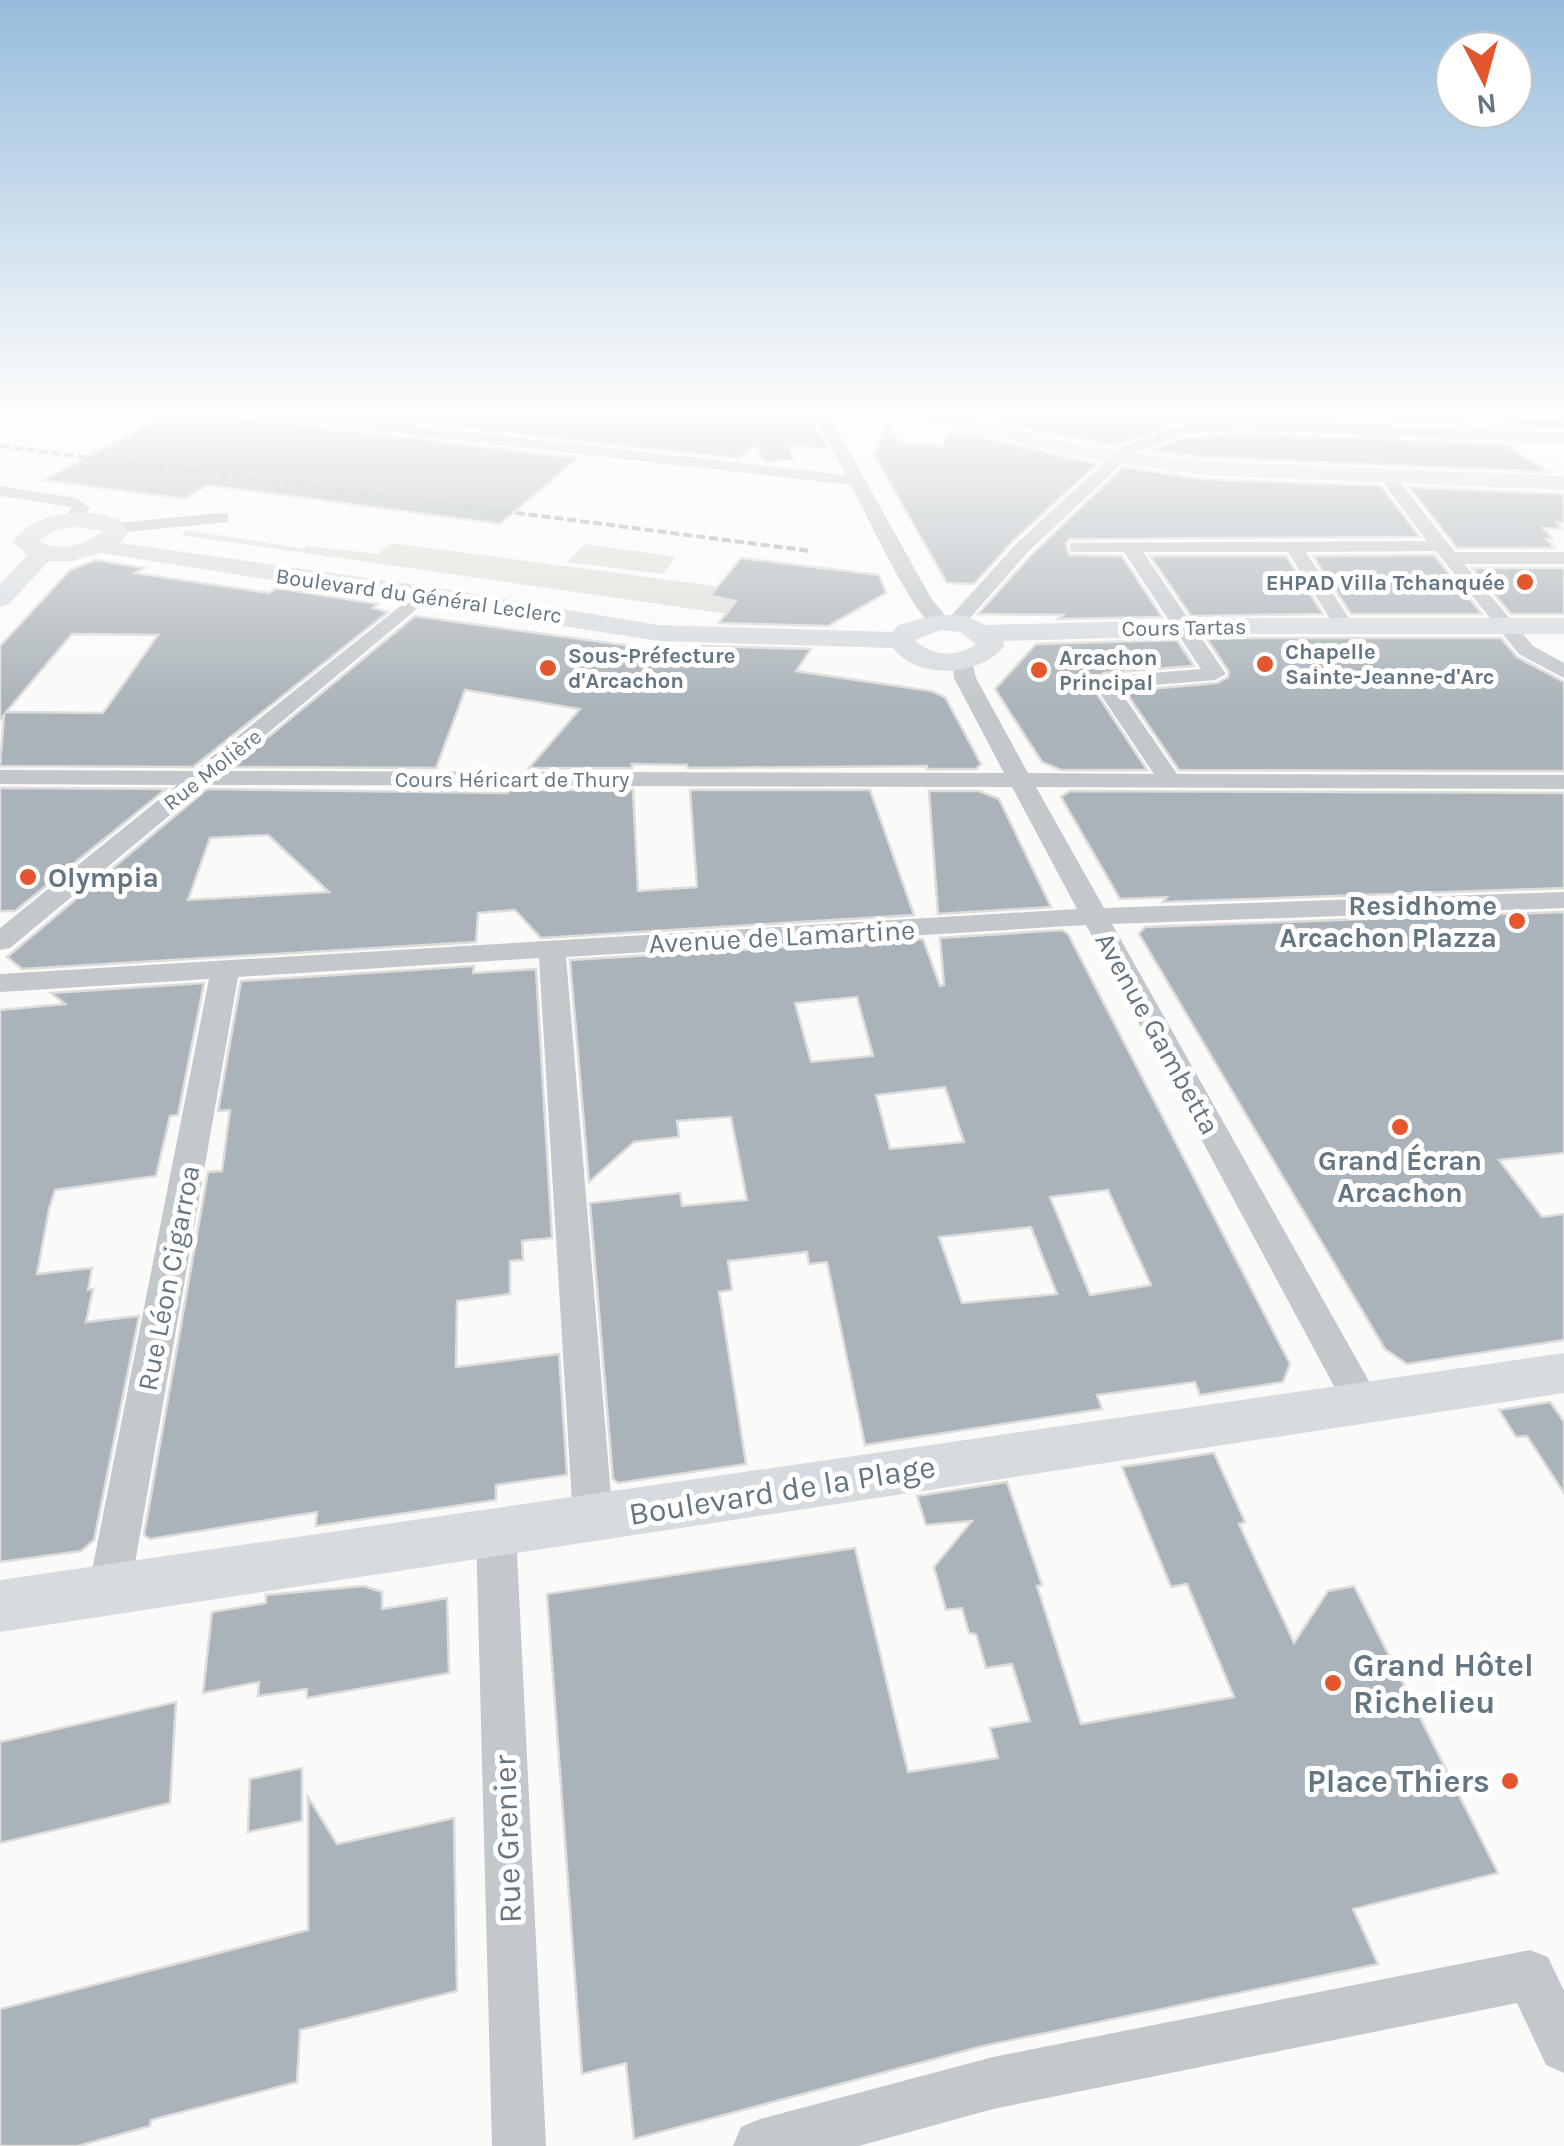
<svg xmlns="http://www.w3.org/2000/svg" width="1564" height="2146" font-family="Karla,sans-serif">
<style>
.green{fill:#dadfd7}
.building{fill:#aab3b9;stroke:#dcdcda;stroke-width:2.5;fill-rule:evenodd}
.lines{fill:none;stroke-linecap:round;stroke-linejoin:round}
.street{fill:#c3c8cc;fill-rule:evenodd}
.secondary{fill:#d6dbdf;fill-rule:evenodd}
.rail{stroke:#a2aab0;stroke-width:4;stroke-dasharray:9 4;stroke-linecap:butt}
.poi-dot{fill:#e4572e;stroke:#fff;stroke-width:4}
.labels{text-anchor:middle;stroke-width:10;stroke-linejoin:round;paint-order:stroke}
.far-poi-label{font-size:22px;font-weight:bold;fill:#657683;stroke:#fff;text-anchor:start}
.far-street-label{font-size:22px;fill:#657683;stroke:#fff}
.poi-label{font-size:28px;font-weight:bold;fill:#657683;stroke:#fff;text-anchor:start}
.street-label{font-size:28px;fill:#657683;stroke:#fff}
.near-street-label{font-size:32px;fill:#657683;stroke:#fff}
.near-poi-label{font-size:32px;font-weight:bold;fill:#657683;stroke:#fff;text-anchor:start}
</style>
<rect width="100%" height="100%" fill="#fafaf8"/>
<g class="green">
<polygon points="187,530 303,549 308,546 378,554 391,543 759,592 742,616 181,535"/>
<polygon points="585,544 676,557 663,574 567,562"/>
</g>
<g class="building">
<polygon points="291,408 806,408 828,449 788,446 795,460 765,462 755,445 740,459"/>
<polygon points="1018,408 1329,408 1334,420 1245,416 1172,423 1116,446 1004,423"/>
<polygon points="1399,408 1441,408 1472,425 1393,422"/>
<polygon points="175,411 255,420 578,458 500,524 208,485 184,499 43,480"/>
<polygon points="1505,418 1564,420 1564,429 1511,427"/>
<polygon points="887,423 900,443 943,446 947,435 965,434 1097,464 1014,540 974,584 947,583 874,455"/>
<polygon points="1245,434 1504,444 1549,472 1201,457 1151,451 1182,438"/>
<polygon points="1123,467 1201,479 1381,486 1420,537 1070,539 1066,543 1069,555 1122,556 1162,617 1058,619 1063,615 978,614 1032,554"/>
<polygon points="1409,487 1564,494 1564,523 1557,523 1562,529 1543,528 1553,539 1546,539 1555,548 1457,548"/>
<polygon points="1434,555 1482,614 1351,614 1313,556"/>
<polygon points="1150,556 1286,556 1323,614 1191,616"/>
<polygon points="741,558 879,575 886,593 828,626 719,623 736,601 710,596"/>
<path d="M95 560 144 568 135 573 269 593 276 588 378 604 373 608 388 612 193 767 0 766 4 715 0 720V646L70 570ZM72 634 158 635 103 713 6 712Z"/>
<polygon points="1472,568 1564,568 1564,614 1511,614"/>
<polygon points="415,616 696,655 702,646 811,649 796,671 931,691 945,697 981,764 976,769 927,769 927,766 688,768 687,765 632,764 632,768 529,768 580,709 465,690 436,768 232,767"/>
<polygon points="1247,638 1501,638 1517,657 1564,682 1564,771 1179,770 1125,691 1217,683 1228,677 1229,672 1207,639"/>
<polygon points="1177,640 1194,666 1104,673 1089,682 1147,770 1061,770 1042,762 995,689 1036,644"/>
<polygon points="0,788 166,789 15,911 0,911"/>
<path d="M207 789 507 793 510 790H633L638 891 697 887 690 790H870L914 915 541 938 515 910 478 913 476 942 22 969 7 957ZM268 835 329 892 188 900 210 838Z"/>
<polygon points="929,791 979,791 999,799 1051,907 938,914"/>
<polygon points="1070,791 1564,793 1564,888 1163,902 1167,897 1120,899 1061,797"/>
<polygon points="1564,912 1564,1153 1499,1160 1542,1217 1564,1214 1564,1340 1407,1364 1385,1349 1139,934 1145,927"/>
<path d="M1062 930 1068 934 1290 1364 1283 1382 1200 1395 1195 1382 1097 1395 1102 1409 865 1445 827 1262 809 1264 807 1252 728 1261 732 1290 719 1292 746 1464 618 1483 613 1479 590 1203 680 1193 682 1206 747 1200 731 1117 677 1121 679 1137 634 1142 589 1182 570 960 923 939 940 986 944 985 940 938ZM857 997 873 1056 811 1062 795 1003ZM945 1087 964 1142 890 1149 876 1095ZM1108 1190 1151 1285 1090 1295 1050 1197ZM1031 1227 1057 1294 962 1303 939 1237Z"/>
<polygon points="474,966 473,973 536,969 552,1238 522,1241 523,1260 510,1261 510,1294 457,1301 456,1367 559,1354 567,1475 496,1485 496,1500 316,1526 317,1512 150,1539 144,1535 208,1172 222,1171 230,1110 218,1111 241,981"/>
<polygon points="204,983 178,1115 170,1116 156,1176 55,1190 49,1209 37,1274 92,1268 88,1290 93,1289 86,1322 139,1316 94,1540 81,1551 0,1562 0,1010 65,1004 51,993"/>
<polygon points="1550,1402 1564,1422 1564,1493 1527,1436 1516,1437 1499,1410"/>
<polygon points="1214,1453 1245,1522 1239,1524 1294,1643 1328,1591 1354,1586 1498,1873 1353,1909 1378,1964 983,2046 634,2139 626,2063 582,2074 547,1594 855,1548 908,1772 998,1758 990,1728 1030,1721 1012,1664 986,1668 976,1634 969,1633 962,1608 946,1610 934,1567 972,1521 926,1525 917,1496 1007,1482 1042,1585 1037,1586 1081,1724 1234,1697 1187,1584 1171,1587 1122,1467"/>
<polygon points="364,1586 382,1592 382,1609 447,1598 449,1673 307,1698 307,1689 258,1696 259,1682 203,1693 212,1612 266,1603 266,1595"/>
<polygon points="176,1702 170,1803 0,1843 0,1742"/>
<polygon points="302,1768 302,1821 248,1832 250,1779"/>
<polygon points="308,1797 337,1844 454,1818 457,1991 300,2030 297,2082 151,2120 150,2126 78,2146 0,2146 0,2009 308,1930"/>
</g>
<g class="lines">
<g class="street">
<path d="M215 408H260L846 475 810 408H825L931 598 948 619 1017 543 1119 449 1172 427 1245 420 1564 433V443L1245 430 1181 434 1131 455 1029 551 963 626C956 628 940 629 934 626 913 616 865 511 851 485L223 413Z"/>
<polygon points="1542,408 1564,408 1564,415 1545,411"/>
<polygon points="1387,472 1393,473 1455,552 1564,552 1564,564 1464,564 1533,646 1564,663 1564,678 1519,654 1436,551 1306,552 1354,626 1344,632 1337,630 1288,552 1143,552 1226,674 1215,680 1118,688 1177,774 1564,775 1564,789 1036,787 1104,908 1564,892 1564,908 1112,924 1375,1392 1381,1403 1375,1414 1362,1419 1349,1414 1086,925 566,957 613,1519 607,1532 593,1537 579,1532 573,1519 539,958 238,977 131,1586 125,1600 110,1605 95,1600 89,1586 209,979 0,992 0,974 1077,909 1012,787 206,785 10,948 0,950 0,928 177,785 0,784 0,770 194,771 423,588 433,594 430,598 222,771 1004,773 954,678 952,661 962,655 972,661 976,678 1028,773 1154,774 1093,683 1104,677 1201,669 1124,552 1076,552 1070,551 1070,543 1427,541 1379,477"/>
<polygon points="0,486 76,498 90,508 81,524 75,525 66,520 71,507 0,496"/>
<polygon points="222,513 228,514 228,522 116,533 107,528 116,523"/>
<polygon points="496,1514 510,1519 516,1532 546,2146 492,2146 476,1532 482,1519"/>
<polygon points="1530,1950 1548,1957 1564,1991 1564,2073 1546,2065 1517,2003 993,2109 859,2146 733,2146 741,2127 760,2119 993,2057"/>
</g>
<g class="secondary">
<polygon points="888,408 923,408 1084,446 1201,461 1564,476 1564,490 1201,475 1084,458 891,412"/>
<path d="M94 513 120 519 128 533 120 543 450 590 658 625 893 632 898 625C927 617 957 607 985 625L1247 618H1564V634H1247L1003 641 1004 646C980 677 917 680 893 648L658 641 101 553 71 561H49L9 604 0 607V584L27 555 13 542C32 515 63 512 94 513ZM75 527 103 531C85 545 60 553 39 541L55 531ZM941 630 960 632 976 644C956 658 933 657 915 640Z"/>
<polygon points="1564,1353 1564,1393 0,1632 0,1580"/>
</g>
<polyline class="rail" points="0,446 811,551"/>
</g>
<linearGradient id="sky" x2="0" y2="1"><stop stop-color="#96bcdc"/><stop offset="0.58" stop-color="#fdfdfc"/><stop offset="1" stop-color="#fdfdfc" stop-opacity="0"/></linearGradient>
<rect width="1564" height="708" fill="url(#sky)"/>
<g class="poi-dot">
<circle cx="1525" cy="582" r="10"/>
<circle cx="1265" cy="664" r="10"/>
<circle cx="548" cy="668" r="10"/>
<circle cx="1039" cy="670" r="10"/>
<circle cx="28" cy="877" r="10"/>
<circle cx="1517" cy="921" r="10"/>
<circle cx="1400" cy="1127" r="10"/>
<circle cx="1333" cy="1683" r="10"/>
<circle cx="1510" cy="1781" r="10"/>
</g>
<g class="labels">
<g class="far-poi-label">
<text x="1505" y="590" text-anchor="end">EHPAD Villa Tchanquée</text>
<text x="1285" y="659">Chapelle<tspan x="1285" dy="25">Sainte-Jeanne-d'Arc</tspan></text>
<text x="568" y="663">Sous-Préfecture<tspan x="568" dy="25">d'Arcachon</tspan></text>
<text x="1059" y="665">Arcachon<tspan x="1059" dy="25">Principal</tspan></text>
</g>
<g class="far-street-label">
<text transform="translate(419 595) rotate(8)" y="8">Boulevard du Général Leclerc</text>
<text transform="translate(1184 627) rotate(-1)" y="8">Cours Tartas</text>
<text transform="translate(212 769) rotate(-38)" y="8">Rue Molière</text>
<text x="512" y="787">Cours Héricart de Thury</text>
</g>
<g class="poi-label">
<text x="48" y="887">Olympia</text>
<text x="1497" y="915" text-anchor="end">Residhome<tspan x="1497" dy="32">Arcachon Plazza</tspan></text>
<text x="1400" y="1170" text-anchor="middle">Grand Écran<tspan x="1400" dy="32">Arcachon</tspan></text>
</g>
<g class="street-label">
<text transform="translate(782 936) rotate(-3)" y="10">Avenue de Lamartine</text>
<text transform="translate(1158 1033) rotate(61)" y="10">Avenue Gambetta</text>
<text transform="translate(168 1278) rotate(-79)" y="10">Rue Léon Cigarroa</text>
</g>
<g class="near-street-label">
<text transform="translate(782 1490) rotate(-9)" y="11">Boulevard de la Plage</text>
<text transform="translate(507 1839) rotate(-92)" y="11">Rue Grenier</text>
</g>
<g class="near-poi-label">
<text x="1353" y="1676">Grand Hôtel<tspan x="1353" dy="37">Richelieu</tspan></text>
<text x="1490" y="1792" text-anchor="end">Place Thiers</text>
</g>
</g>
<g transform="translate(1484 80) rotate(174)"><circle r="48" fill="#ffffff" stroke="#c1c8cd" stroke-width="2.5"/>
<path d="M0-8L18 38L0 25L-18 38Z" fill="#e4572e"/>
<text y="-15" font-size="28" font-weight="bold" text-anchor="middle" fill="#657683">N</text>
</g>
</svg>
